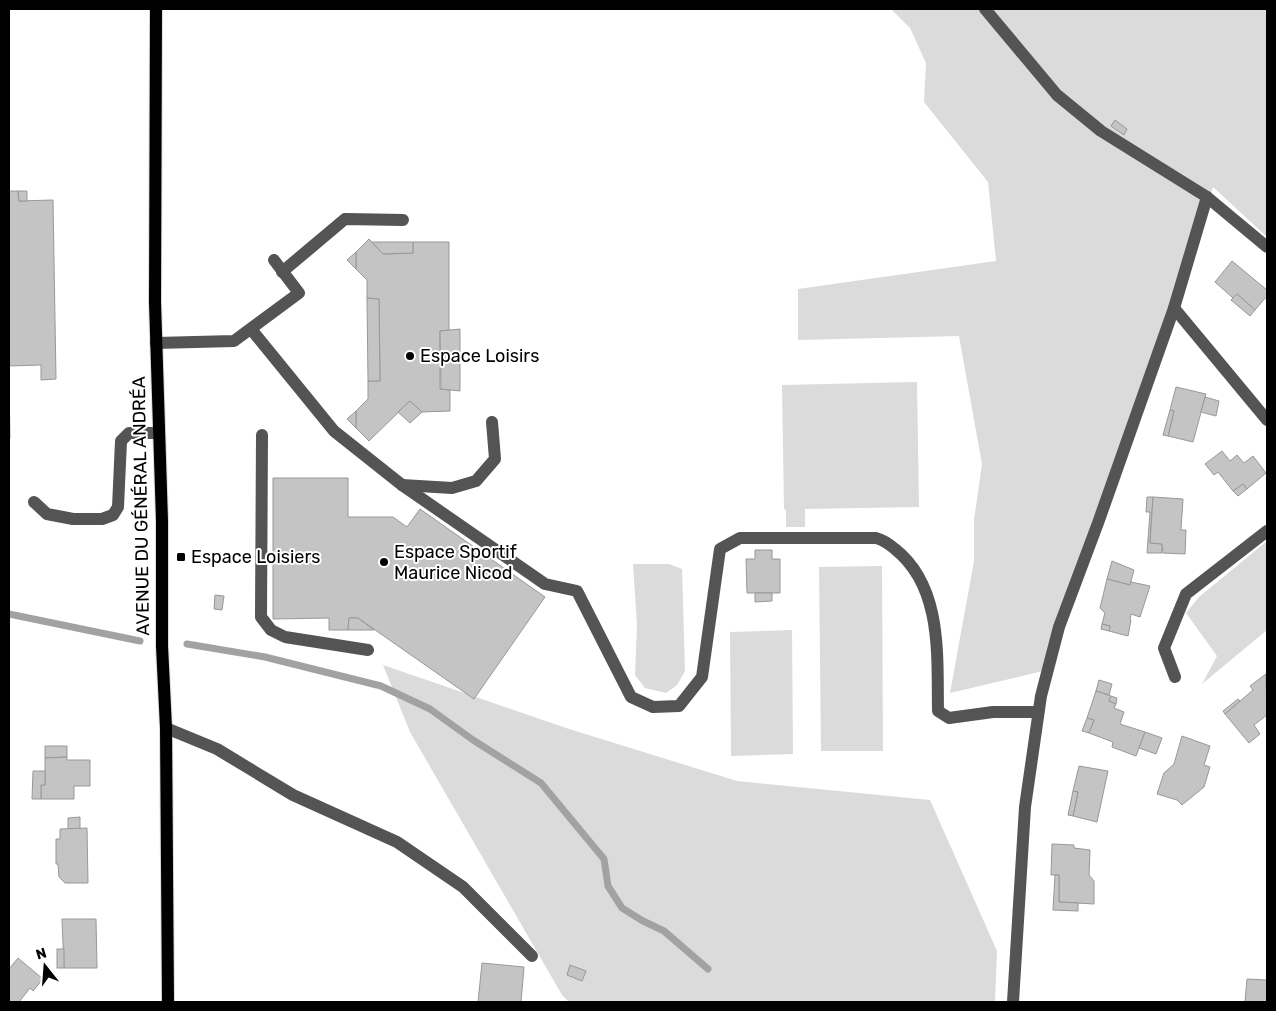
<svg xmlns="http://www.w3.org/2000/svg" width="1276" height="1011" font-family="Rubik,sans-serif">
<style>
.green{fill:#dbdbdb}
.lines{fill:none;stroke-linecap:round;stroke-linejoin:round}
.stream{stroke:#a2a2a2;stroke-width:7}
.building{fill:#c4c4c4;stroke:#989898}
.major-casing{stroke:#dbdbdb;stroke-width:14}
.minor{stroke:#545454;stroke-width:12}
.major{stroke:#000;stroke-width:12}
.poi-dot{fill:#000;stroke:#fff;stroke-width:2}
.labels{text-anchor:middle;stroke-width:4;stroke-linejoin:round;paint-order:stroke}
.poi-label{font-size:18px;fill:#000;stroke:#fff;text-anchor:start}
.street-label{font-size:18px;fill:#000;stroke:#fff}
</style>
<rect width="100%" height="100%" fill="#fff"/>
<g class="green">
<polygon points="891,9 1267,9 1267,237 1213,187 1043,671 950,693 974,561 974,520 982,464 959,336 798,340 798,289 996,261 988,182 924,102 926,63 910,28"/>
<polygon points="917,382 919,507 805,509 805,527 786,527 786,510 784,509 782,385"/>
<polygon points="1267,541 1267,630 1202,684 1217,656 1186,613 1199,597"/>
<polygon points="633,564 669,564 682,569 685,671 677,685 666,693 645,688 635,675 637,626"/>
<polygon points="882,566 883,751 821,751 819,567"/>
<polygon points="792,630 793,754 731,756 730,632"/>
<polygon points="383,665 566,728 737,781 930,800 997,951 995,1002 569,1002 562,995 410,732"/>
</g>
<g class="lines">
<g class="stream">
<polyline points="9,614 140,641"/>
<polyline points="187,644 265,657 381,686 430,709 473,740 541,783 604,859 608,886 622,908 643,921 664,931 708,969"/>
</g>
</g>
<g class="building">
<polygon points="1115,120 1127,129 1124,135 1111,126"/>
<polygon points="9,191 18,191 19,201 53,200 56,379 41,380 41,365 9,366"/>
<polygon points="18,191 27,191 27,201 19,201"/>
<polygon points="369,239 383,254 413,253 413,242 449,242 449,330 440,331 440,389 450,390 450,411 422,412 410,401 369,441 356,428 356,411 368,399 368,381 380,381 379,299 367,298 367,280 356,269 356,252"/>
<polygon points="372,242 413,242 413,253 383,254"/>
<polygon points="356,252 356,269 347,260"/>
<polygon points="1232,261 1267,290 1267,296 1255,310 1237,294 1233,298 1215,282"/>
<polygon points="1237,294 1255,310 1250,316 1231,300"/>
<polygon points="367,298 379,299 380,381 368,381"/>
<polygon points="460,329 460,391 441,389 440,331"/>
<polygon points="9,385 10,438 9,438"/>
<polygon points="1176,387 1206,394 1193,442 1168,436 1174,411 1170,410"/>
<polygon points="1205,397 1219,401 1216,416 1201,412"/>
<polygon points="410,401 422,412 410,423 398,412"/>
<polygon points="1170,410 1174,411 1168,436 1163,435"/>
<polygon points="356,411 356,428 347,419"/>
<polygon points="1222,451 1230,461 1237,455 1244,463 1253,456 1266,473 1247,489 1243,484 1233,491 1218,472 1214,475 1205,464"/>
<polygon points="273,478 348,478 348,517 393,517 407,527 420,509 545,597 474,699 358,618 349,618 348,630 329,630 329,618 273,619"/>
<polygon points="1243,484 1247,489 1238,496 1233,491"/>
<polygon points="1147,497 1153,497 1150,543 1162,544 1162,553 1147,553 1150,512 1146,512"/>
<polygon points="1153,497 1183,499 1181,530 1186,530 1185,554 1163,553 1162,544 1150,543"/>
<polygon points="755,550 772,550 772,559 780,559 780,593 747,593 746,559 755,559"/>
<polygon points="1112,561 1134,570 1130,585 1107,579"/>
<polygon points="1107,579 1130,585 1131,582 1150,586 1140,617 1131,614 1130,619 1131,620 1128,636 1109,631 1110,626 1102,624 1105,613 1100,608"/>
<polygon points="755,593 772,593 772,601 755,602"/>
<polygon points="215,595 224,596 222,610 214,609"/>
<polygon points="349,618 358,618 374,630 348,630"/>
<polygon points="1102,624 1110,626 1109,631 1101,629"/>
<polygon points="1266,674 1267,715 1254,725 1260,734 1249,743 1225,714 1253,690 1250,686"/>
<polygon points="1099,680 1112,684 1109,695 1096,691"/>
<polygon points="1096,691 1111,696 1109,701 1116,704 1114,708 1124,712 1120,724 1145,732 1136,756 1112,747 1113,742 1089,733 1094,720 1087,718"/>
<polygon points="1111,696 1117,698 1116,704 1109,701"/>
<polygon points="1238,699 1240,701 1225,714 1223,711"/>
<polygon points="1087,718 1094,720 1089,733 1082,731"/>
<polygon points="1145,732 1162,738 1156,754 1139,748"/>
<polygon points="1182,736 1210,746 1204,765 1210,767 1204,787 1182,805 1177,800 1157,794 1164,773 1174,764"/>
<polygon points="45,746 67,746 67,757 45,758"/>
<polygon points="67,757 67,760 90,760 90,786 74,786 74,799 41,799 41,785 45,785 45,758"/>
<polygon points="1079,766 1108,771 1097,822 1073,816 1078,792 1073,791"/>
<polygon points="33,771 45,771 45,785 41,785 41,799 32,799"/>
<polygon points="1073,791 1078,792 1073,816 1068,815"/>
<polygon points="80,817 80,829 68,829 68,818"/>
<polygon points="87,828 88,883 65,883 59,877 58,864 56,864 56,839 60,839 60,829"/>
<polygon points="1052,844 1074,845 1074,848 1090,850 1089,875 1094,881 1094,904 1059,902 1059,875 1051,875"/>
<polygon points="1055,875 1059,875 1059,902 1078,903 1078,911 1053,910"/>
<polygon points="62,919 96,919 97,968 64,968"/>
<rect x="57" y="949" width="7" height="19"/>
<polygon points="18,958 43,979 33,991 30,988 19,1002 9,1002 9,969"/>
<polygon points="482,963 524,967 521,1002 478,1002"/>
<polygon points="570,965 586,971 582,981 567,975"/>
<polygon points="1247,979 1267,980 1267,1002 1245,1002"/>
</g>
<g class="lines">
<g class="major-casing">
<polyline id="major" points="156,9 155,302 162,521 162,646 166,728 168,1002"/>
</g>
<g class="minor">
<polyline points="985,9 1057,95 1101,131 1207,197 1267,247"/>
<polyline points="282,272 345,219 403,220"/>
<polyline points="1174,308 1267,420"/>
<path d="M251 329 334 431 402 485 545 584 577 591 631 697 653 707 679 706 702 677 720 549 740 538H876C884 540 889 544 895 549 943 587 937 657 938 711L949 718 993 712H1038"/>
<polyline points="156,343 234,341 299,293 274,260"/>
<polyline points="262,435 261,617 271,630 285,637 368,650"/>
<polyline points="402,485 452,488 476,481 495,459 492,422"/>
<polyline points="34,502 47,514 73,519 102,519 113,515 118,507 121,441 129,433 158,433"/>
<polyline points="1175,677 1164,648 1186,594 1267,531"/>
<polyline points="166,728 217,749 293,795 397,842 463,887 532,956"/>
<polyline points="1013,1002 1025,807 1041,696 1059,627 1098,523 1174,308 1207,197"/>
</g>
<use href="#major" class="major"/>
</g>
<g class="poi-dot">
<circle cx="410" cy="356" r="5"/>
<rect x="176" y="552" width="10" height="10" rx="2.5"/>
<circle cx="384" cy="562" r="5"/>
</g>
<g class="labels">
<g class="poi-label">
<text x="420" y="362">Espace Loisirs</text>
<text x="394" y="558">Espace Sportif<tspan x="394" dy="21">Maurice Nicod</tspan></text>
<text x="191" y="563">Espace Loisiers</text>
</g>
<g class="street-label">
<text transform="translate(141 506) rotate(-91)" y="6">AVENUE DU GÉNÉRAL ANDRÉA</text>
</g>
</g>
<rect width="1276" height="1011" fill="none" stroke="#000000" stroke-width="20"/>
<g transform="translate(45 966) rotate(343)" stroke="#ffffff" stroke-width="4" paint-order="stroke">
<path d="M0-4L9 19L0 12L-9 19Z" fill="#000000"/>
<text y="-8" font-size="14" font-weight="bold" text-anchor="middle" fill="#000000">N</text>
</g>
</svg>
